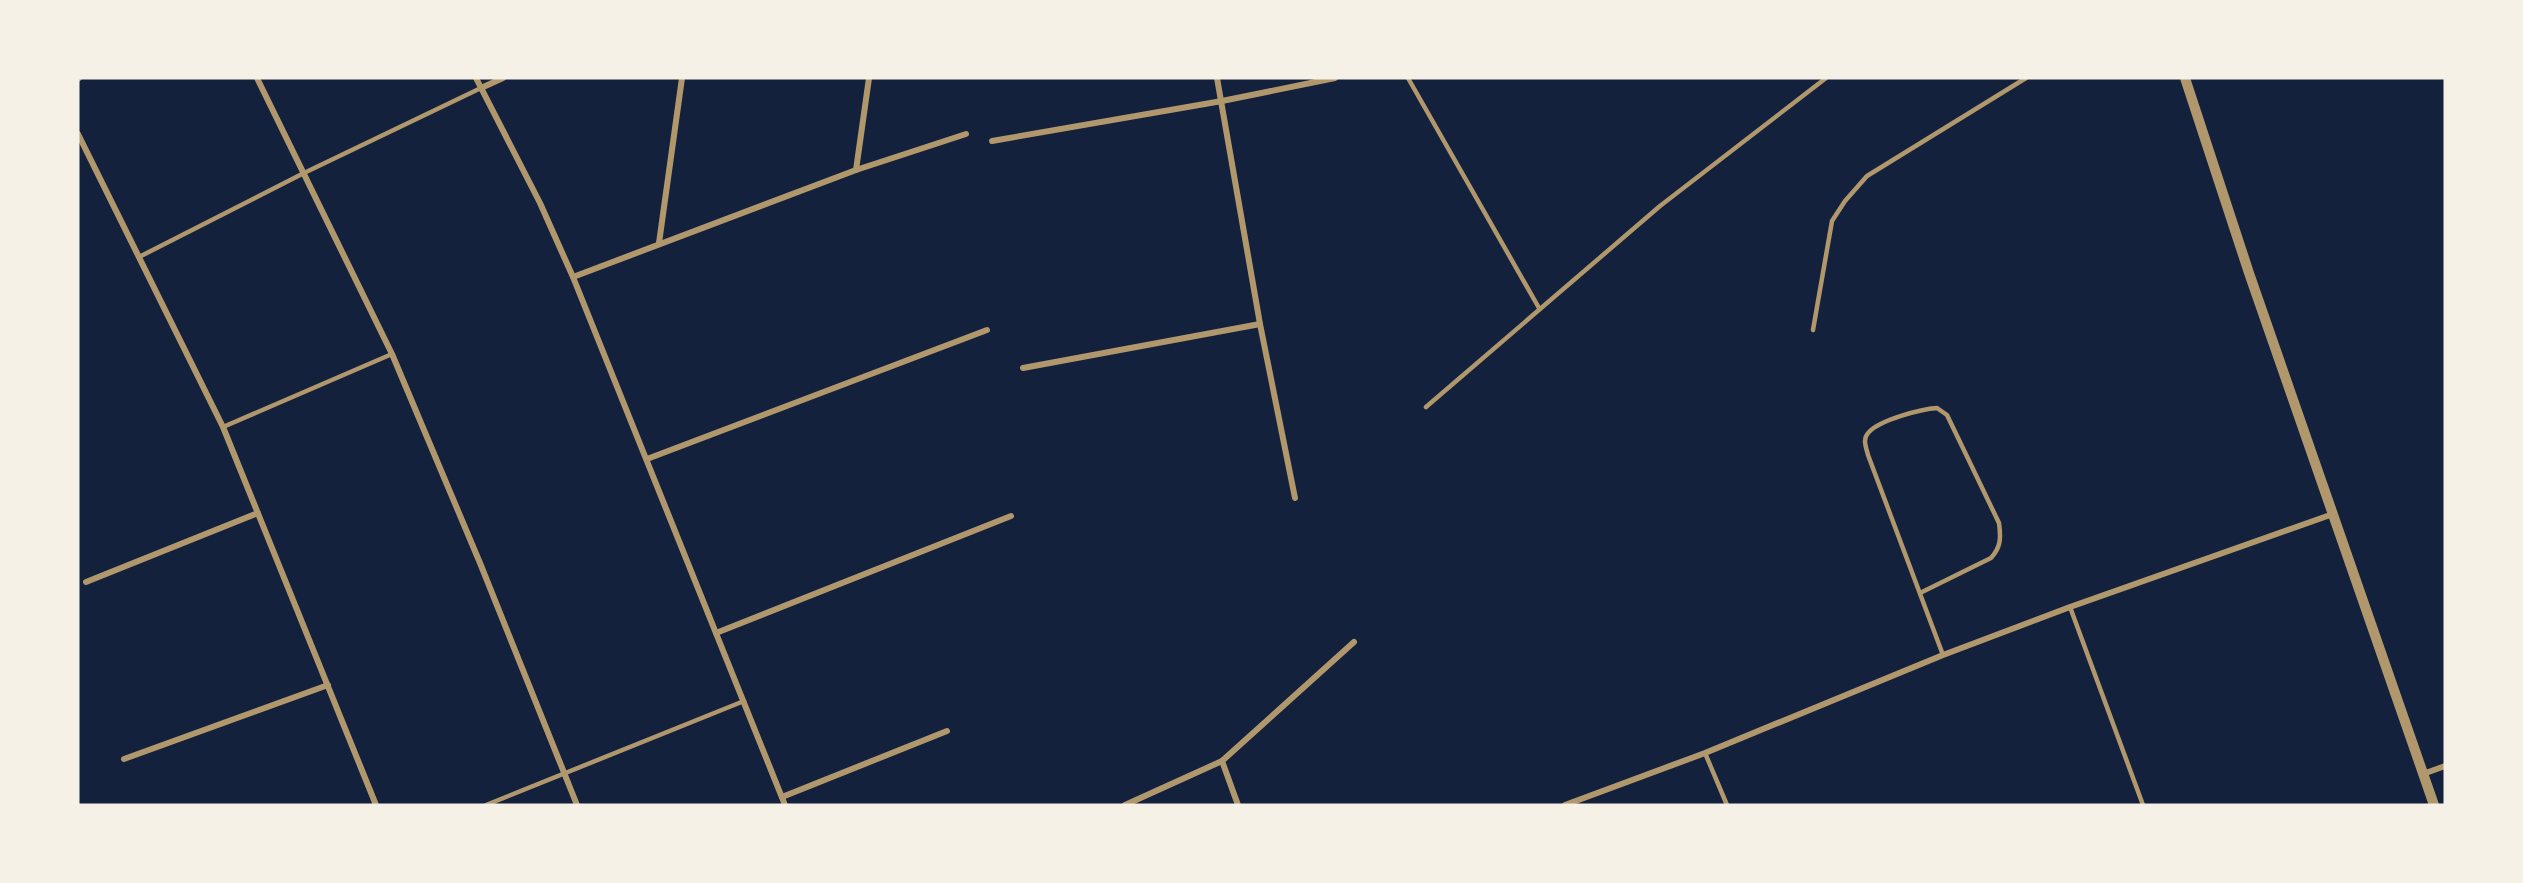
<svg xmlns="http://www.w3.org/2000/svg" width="2523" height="883" font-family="Mulish,sans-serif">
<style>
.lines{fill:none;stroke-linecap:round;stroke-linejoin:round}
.service{stroke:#b1986c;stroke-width:4.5}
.minor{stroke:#b1986c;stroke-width:6}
.tertiary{stroke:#b1986c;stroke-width:10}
</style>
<rect width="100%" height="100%" fill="#14213d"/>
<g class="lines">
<g class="service">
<polyline points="1408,78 1539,308"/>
<polyline points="139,257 304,173 481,88"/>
<polyline points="1813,330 1832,221 1845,201 1867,176 2026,78"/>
<polyline points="1426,407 1660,206 1826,78"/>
<polyline points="223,427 392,354"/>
<path d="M1920 593 1991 558C2001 547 2001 538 1999 523L1947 415 1937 408C1921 409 1880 420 1869 432 1862 439 1866 447 1868 455L1943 655"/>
<polyline points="2070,607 2143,805"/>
<polyline points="1705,753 1727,805"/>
<polyline points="486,805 744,701"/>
</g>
<g class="minor">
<polyline points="257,78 392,354 480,563 577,805"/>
<polyline points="476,78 540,203 573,277 785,805"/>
<polyline points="1217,78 1260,324 1295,498"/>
<polyline points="78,79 79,78"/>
<polyline points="481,88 503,78"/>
<polyline points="78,134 223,427 376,805"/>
<polyline points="992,141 1222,101 1335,78"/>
<polyline points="856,170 869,78"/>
<polyline points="659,243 682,78"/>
<polyline points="573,277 856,170 966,134"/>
<polyline points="1023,368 1260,324"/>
<polyline points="647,459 987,330"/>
<polyline points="86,582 258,513"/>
<polyline points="716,633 1011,516"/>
<polyline points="124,759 328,685"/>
<polyline points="1222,761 1238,805"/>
<polyline points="2423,774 2445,766"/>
<polyline points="782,797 947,731"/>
<polyline points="1125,805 1222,761 1354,642"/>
<polyline points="1565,805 1705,753 1943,655 2070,607 2333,514"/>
</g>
<polyline class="tertiary" points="2185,78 2249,273 2434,805"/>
</g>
<rect width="2523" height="883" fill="none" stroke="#f6f1e7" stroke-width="159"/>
</svg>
